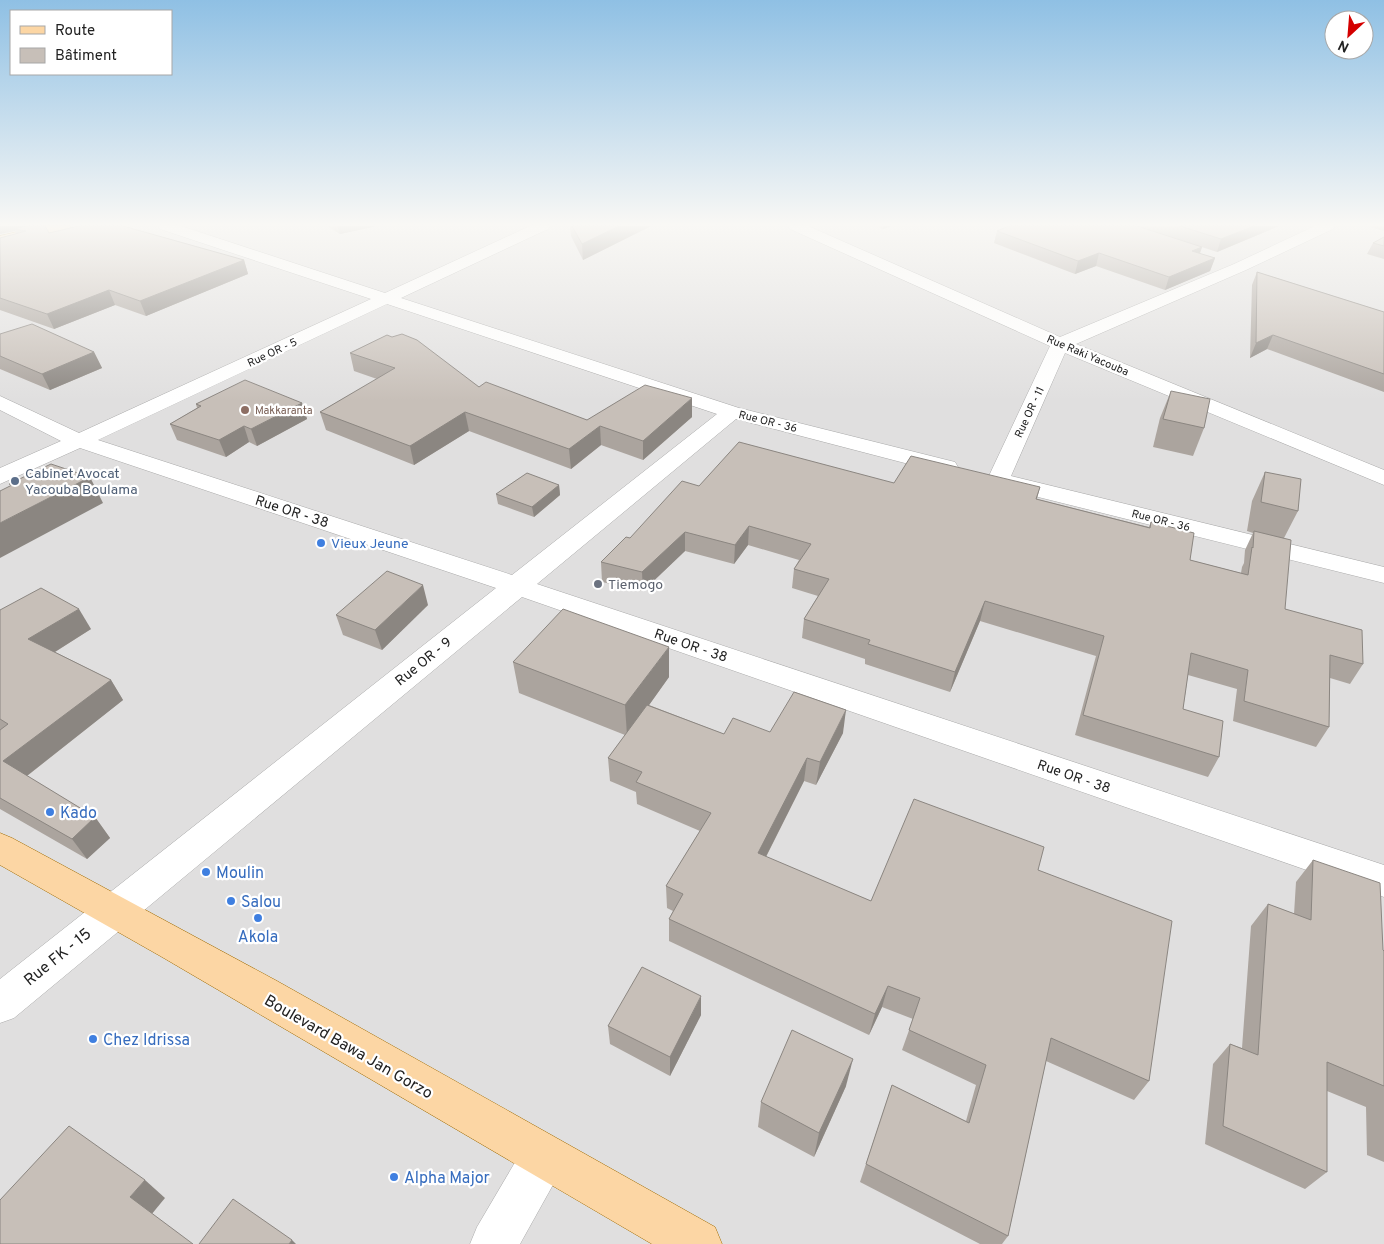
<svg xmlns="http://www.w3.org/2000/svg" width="1384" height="1244" font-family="Overpass,sans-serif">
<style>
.residential{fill:#e0dfdf}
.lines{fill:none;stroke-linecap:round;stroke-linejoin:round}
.minor-casing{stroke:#a9a9a9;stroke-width:1}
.major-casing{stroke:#a06b00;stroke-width:1}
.minor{fill:#fff;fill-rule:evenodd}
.major{fill:#fcd6a4;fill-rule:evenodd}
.wall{fill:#aba49e}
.shaded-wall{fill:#8b8681}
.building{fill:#c7bfb8;stroke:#8b8681}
.education-dot{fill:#8d6e63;stroke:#fff;stroke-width:2}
.service-dot{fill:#5c6f8a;stroke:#fff;stroke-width:2}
.shop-dot{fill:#3f7fe0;stroke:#fff;stroke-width:2}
.worship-dot{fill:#6b7280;stroke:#fff;stroke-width:2}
.labels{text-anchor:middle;stroke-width:4.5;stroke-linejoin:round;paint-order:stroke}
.far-street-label{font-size:11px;fill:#222;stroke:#fff}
.far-education-label{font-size:11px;fill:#785e54;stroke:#fff;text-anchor:start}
.service-label{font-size:14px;fill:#4e5e75;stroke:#fff;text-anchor:start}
.street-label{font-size:14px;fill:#222;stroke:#fff}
.shop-label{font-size:14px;fill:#366cbe;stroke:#fff;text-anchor:start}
.worship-label{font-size:14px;fill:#5b616d;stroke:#fff;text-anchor:start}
.near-shop-label{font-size:16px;fill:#366cbe;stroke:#fff;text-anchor:start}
.near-street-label{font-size:16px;fill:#222;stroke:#fff}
</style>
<rect width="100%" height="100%" fill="#f2efe9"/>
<rect class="residential" x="0" y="226" width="1384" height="1018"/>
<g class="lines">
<g class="minor-casing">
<g id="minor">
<path d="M158 226H181L385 293 530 226H550L548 229 401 298 739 408 955 462 958 467 955 472 947 474 736 419 537 584 1384 865V897L522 597 14 1018 0 1023V979L496 588 80 448 0 484V468L61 441 0 410V396L79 433 371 299 160 229ZM387 304 717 414 512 575 98 440Z"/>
<polygon points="788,226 808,226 1060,337 1234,264 1315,226 1335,226 1333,229 1246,270 1076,344 1384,470 1384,485 1065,353 1011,476 1384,567 1384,583 990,485 987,480 1050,346 790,229"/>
<polygon points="543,1136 559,1142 565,1158 559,1174 520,1244 470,1244 477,1227 527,1142"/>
</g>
</g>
<g class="major-casing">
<g id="major">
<polygon points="43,226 71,226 69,229 0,246 0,236"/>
<polygon points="0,833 12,838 277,981 715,1227 722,1244 652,1244 162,957 0,865"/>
</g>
</g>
<use href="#minor" class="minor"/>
<use href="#major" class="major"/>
</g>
<g class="wall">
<polygon points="0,226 244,260 248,274 146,316 115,305 54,329 0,310 0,238 16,234 15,231"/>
<polygon points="327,226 377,226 340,234"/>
<polygon points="570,226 651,226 583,260 571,236"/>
<polygon points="876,226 892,226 883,229"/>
<polygon points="1138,226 1279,226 1217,252"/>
<polygon points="1367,226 1384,226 1384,231"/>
<polygon points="997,231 1202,247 1200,254 1215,258 1210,271 1165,290 1096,266 1075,274 994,243"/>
<polygon points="1384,237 1384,259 1367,254 1373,243"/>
<polygon points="1257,272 1384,312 1384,392 1267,349 1250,358 1252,285"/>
<polygon points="0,334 94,352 102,368 50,390 0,369"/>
<polygon points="350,353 479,387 587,420 692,417 643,460 601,445 571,469 469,431 414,465 326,430 320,412 377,379 354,371"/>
<polygon points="1171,391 1204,428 1193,456 1153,447 1160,418"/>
<polygon points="302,403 307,419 257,446 249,442 226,457 177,440 170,424 197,408 196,404"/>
<polygon points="1265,472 1298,511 1284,538 1285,609 1363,664 1350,684 1330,678 1329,727 1316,747 1233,721 1237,689 1188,675 1183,709 1219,757 1208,777 1075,735 1096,656 980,621 950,692 865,664 865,659 802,638 804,619 818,596 792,588 794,569 799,560 748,545 734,564 685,551 643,591 602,582 601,562 630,538 699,486 894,483 1040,487 1037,499 1149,527 1151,522 1190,560 1241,573 1242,567 1244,563 1245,550 1253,533 1247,531 1252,501"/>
<polygon points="559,485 560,495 534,517 498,504 496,494"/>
<polygon points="428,605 382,650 343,635 336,615"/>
<polygon points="0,610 91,629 55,652 111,680 123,700 27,776 95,817 110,838 87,859 0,809"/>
<polygon points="513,662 669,677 649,705 724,734 770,732 843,733 816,785 804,781 766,857 871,901 1038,870 1149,1081 1134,1100 1046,1061 1008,1236 1002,1244 980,1244 860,1182 892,1085 966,1121 976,1085 902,1050 913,1019 882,1007 869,1035 669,941 669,919 673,911 667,908 666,886 700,831 637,804 636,792 610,781 608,758 625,735 519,693"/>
<polygon points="1313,860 1383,950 1384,951 1384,1162 1367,1155 1366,1107 1327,1091 1327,1172 1305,1189 1205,1144 1213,1064 1230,1044 1242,1048 1251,926 1268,904 1294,914 1296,882"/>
<polygon points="701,1015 670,1076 610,1044 608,1026"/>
<polygon points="846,1086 814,1157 758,1127 761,1102"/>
</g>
<g class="shaded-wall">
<polygon points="0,226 33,226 14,229 15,231 0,234"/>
<polygon points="338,226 377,226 340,234"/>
<polygon points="619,226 651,226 583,260 582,244"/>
<polygon points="884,226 892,226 883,229"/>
<polygon points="1254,226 1279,226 1217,252 1221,239"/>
<polygon points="1202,247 1197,260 1192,251"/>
<polygon points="1099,253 1096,266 1075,274 1078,261"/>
<polygon points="1215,258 1210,271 1165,290 1169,277"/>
<polygon points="244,260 248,274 146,316 140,301"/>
<polygon points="109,290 115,305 54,329 47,314"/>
<polygon points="1273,335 1267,349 1250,358 1256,343"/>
<polygon points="94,352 102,368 50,390 42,374"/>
<polygon points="692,398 692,417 643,460 643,441"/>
<polygon points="302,403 307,419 257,446 251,429"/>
<polygon points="465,412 469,431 414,465 410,446"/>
<polygon points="244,426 249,442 226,457 219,440"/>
<polygon points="600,426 601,445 571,469 569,449"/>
<polygon points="90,477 103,503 0,558 0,523"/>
<polygon points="559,485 560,495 534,517 532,507"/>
<polygon points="749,526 748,545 734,564 735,545"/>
<polygon points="685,532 685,551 643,591 642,572"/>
<polygon points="423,585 428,605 382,650 375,630"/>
<polygon points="985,601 980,621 950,692 955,672"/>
<polygon points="79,609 91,629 42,660 28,639"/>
<polygon points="669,647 669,677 627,736 625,705"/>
<polygon points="111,680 123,700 19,782 3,761"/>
<polygon points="846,710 843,733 816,785 820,762"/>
<polygon points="807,758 804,781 756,876 758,853"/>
<polygon points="95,817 110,838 87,859 72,839"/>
<polygon points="888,986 882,1007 869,1035 875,1014"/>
<polygon points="701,996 701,1015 670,1076 670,1057"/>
<polygon points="853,1059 846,1086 814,1157 819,1133"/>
<polygon points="145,1180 165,1198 151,1215 130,1197"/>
<polygon points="292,1240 296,1244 289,1244"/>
</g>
<g class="building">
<polygon points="27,226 45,226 49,233 79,226 123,226 244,260 140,301 109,290 47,314 0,298 0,238 26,231 14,229"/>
<polygon points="572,226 619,226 582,244"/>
<polygon points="1009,226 1137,226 1202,247 1192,251 1215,258 1169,277 1099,253 1078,261 997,231"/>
<polygon points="1180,226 1254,226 1221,239"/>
<polygon points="1384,237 1384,246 1373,243"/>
<polygon points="1257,272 1384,312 1384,374 1273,335 1256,343"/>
<polygon points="32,324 94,352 42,374 0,356 0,334"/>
<polygon points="402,334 417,340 479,387 486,382 587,420 645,385 692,398 643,441 600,426 569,449 465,412 410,446 320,412 395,368 350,353 387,335 392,337"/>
<polygon points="245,380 302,403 251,429 244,426 219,440 170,424 201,406 196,404"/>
<polygon points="1171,391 1210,399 1204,428 1163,419"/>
<polygon points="739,442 894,483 911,456 1040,487 1036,499 1150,528 1151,522 1194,533 1190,560 1248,575 1252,547 1253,548 1254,531 1291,540 1285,609 1362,630 1363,664 1330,655 1329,727 1244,701 1248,670 1191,653 1183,709 1223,721 1219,757 1083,715 1104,636 985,601 955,672 868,644 870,640 804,619 829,579 794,569 811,544 749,526 735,545 685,532 642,572 601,562 626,537 630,538 682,481 699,486"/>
<polygon points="51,464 90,477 0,523 0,491 12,485 9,484"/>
<polygon points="1265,472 1301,479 1298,511 1261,502"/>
<polygon points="527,473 559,485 532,507 496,494"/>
<polygon points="387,571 423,585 375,630 336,615"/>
<polygon points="41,588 79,609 28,639 111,680 3,761 95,817 72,839 0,798 0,730 8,724 0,719 0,610"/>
<polygon points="563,609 669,647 625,705 513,662"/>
<polygon points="794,692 846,710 820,762 807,758 758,853 871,901 914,799 1044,847 1038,870 1172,921 1149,1081 1051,1038 1008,1236 866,1164 892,1085 969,1123 986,1065 909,1030 920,998 888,986 875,1014 669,919 683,894 666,886 711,813 636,782 642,772 608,758 647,705 724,734 733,718 770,732"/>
<polygon points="1313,860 1380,883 1383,950 1384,951 1384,1086 1327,1062 1327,1172 1223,1126 1230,1044 1258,1055 1268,904 1311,920"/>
<polygon points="642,967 701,996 670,1057 608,1026"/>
<polygon points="792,1030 853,1059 819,1133 761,1102"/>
<polygon points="69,1126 145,1180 130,1197 193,1244 0,1244 0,1200"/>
<polygon points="233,1199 292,1240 289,1244 199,1244"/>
</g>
<linearGradient id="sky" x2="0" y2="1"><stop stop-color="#8fc0e4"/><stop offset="0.56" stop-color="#f9f8f5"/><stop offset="1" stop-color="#f9f8f5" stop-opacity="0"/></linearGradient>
<rect width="1384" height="401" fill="url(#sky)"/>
<circle class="education-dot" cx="245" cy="410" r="5"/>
<circle class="service-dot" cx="15" cy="481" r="5"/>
<g class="shop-dot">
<circle cx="321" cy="543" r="5"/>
<circle cx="50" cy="812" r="5"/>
<circle cx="206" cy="872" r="5"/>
<circle cx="231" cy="901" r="5"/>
<circle cx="258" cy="918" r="5"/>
<circle cx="93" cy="1039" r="5"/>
<circle cx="394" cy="1177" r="5"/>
</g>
<circle class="worship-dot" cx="598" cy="584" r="5"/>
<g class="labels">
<g class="far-street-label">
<text transform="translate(272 352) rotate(-25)" y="4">Rue OR - 5</text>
<text transform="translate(1088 355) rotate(23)" y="4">Rue Raki Yacouba</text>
<text transform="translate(1029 412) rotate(-65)" y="4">Rue OR - 11</text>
<text transform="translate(768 421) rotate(14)" y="4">Rue OR - 36</text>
<text transform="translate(1161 520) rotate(14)" y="4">Rue OR - 36</text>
</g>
<g class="far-education-label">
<text x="255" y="414">Makkaranta</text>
</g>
<g class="service-label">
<text x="25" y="478">Cabinet Avocat<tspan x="25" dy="16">Yacouba Boulama</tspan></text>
</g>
<g class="street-label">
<text transform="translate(292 511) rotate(18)" y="5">Rue OR - 38</text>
<text transform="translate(691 645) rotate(19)" y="5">Rue OR - 38</text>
<text transform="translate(423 661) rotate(-39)" y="5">Rue OR - 9</text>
<text transform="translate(1074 776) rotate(19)" y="5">Rue OR - 38</text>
</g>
<g class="shop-label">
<text x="331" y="548">Vieux Jeune</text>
</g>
<g class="worship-label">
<text x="608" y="589">Tiemogo</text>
</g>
<g class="near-shop-label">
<text x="60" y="818">Kado</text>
<text x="216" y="878">Moulin</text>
<text x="241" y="907">Salou</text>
<text x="258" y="942" text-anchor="middle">Akola</text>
<text x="103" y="1045">Chez Idrissa</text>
<text x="404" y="1183">Alpha Major</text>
</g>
<g class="near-street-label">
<text transform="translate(57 956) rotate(-39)" y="6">Rue FK - 15</text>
<text transform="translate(349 1046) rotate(30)" y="6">Boulevard Bawa Jan Gorzo</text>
</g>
</g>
<rect x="10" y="10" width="162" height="65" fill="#ffffff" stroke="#a7a7a7"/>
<rect x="20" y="26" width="25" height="8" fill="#fcd6a4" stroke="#a7a7a7"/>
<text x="55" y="35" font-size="15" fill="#222222">Route</text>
<rect x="20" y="48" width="25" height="15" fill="#c7bfb8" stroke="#a7a7a7"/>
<text x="55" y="60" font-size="15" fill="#222222">Bâtiment</text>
<g transform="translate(1349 35) rotate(206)"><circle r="24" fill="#ffffff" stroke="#a7a7a7"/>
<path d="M0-4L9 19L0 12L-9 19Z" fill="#d40000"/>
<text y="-8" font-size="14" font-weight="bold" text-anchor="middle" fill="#222222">N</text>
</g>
</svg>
